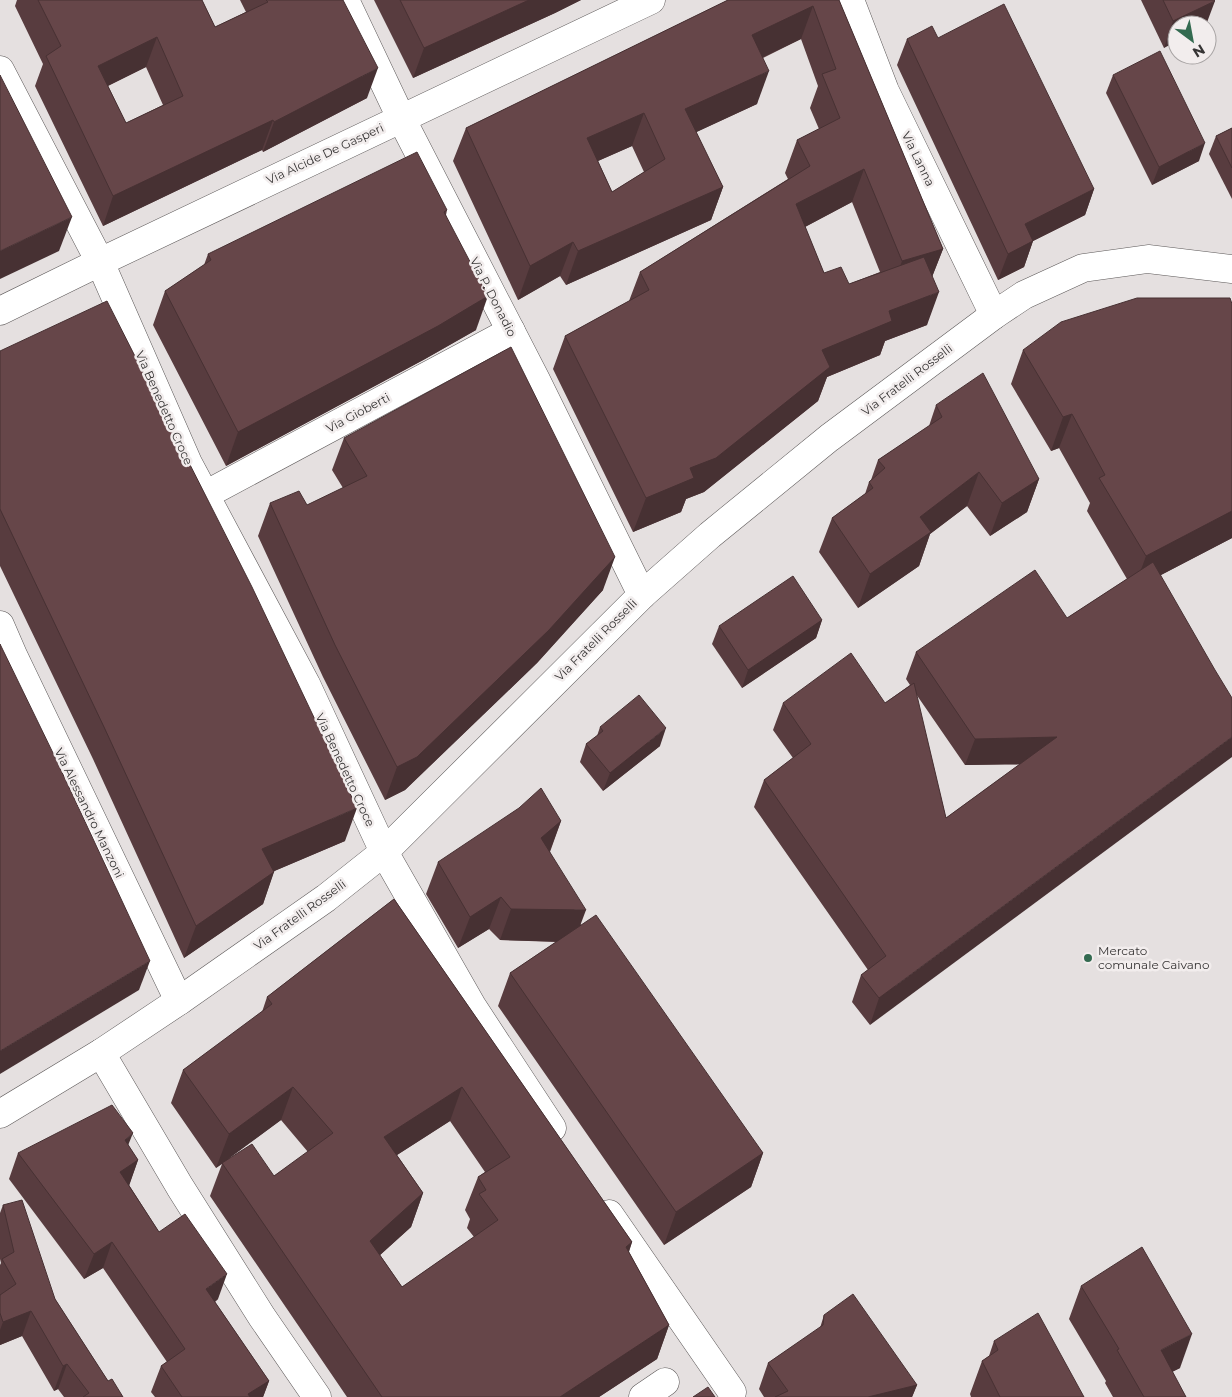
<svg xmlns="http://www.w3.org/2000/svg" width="1232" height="1397" font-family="Montserrat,sans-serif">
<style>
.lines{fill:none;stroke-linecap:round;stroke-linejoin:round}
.minor-casing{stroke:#5d5959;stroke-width:29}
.secondary-casing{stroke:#5d5959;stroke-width:29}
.minor{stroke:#fff;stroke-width:28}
.secondary{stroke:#fff;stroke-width:28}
.wall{fill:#583c3f;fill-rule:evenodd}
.shaded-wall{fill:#473133}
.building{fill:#664649;stroke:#473133;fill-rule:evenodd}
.poi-dot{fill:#336a50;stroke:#f2eded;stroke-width:2}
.labels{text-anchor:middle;stroke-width:5;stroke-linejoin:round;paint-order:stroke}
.street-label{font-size:12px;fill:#373535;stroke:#f2eded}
.poi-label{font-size:12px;fill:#373535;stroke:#f2eded;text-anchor:start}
</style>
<rect width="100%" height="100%" fill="#e5e0e0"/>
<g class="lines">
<g class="minor-casing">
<g id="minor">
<polyline points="345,0 401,118 536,380 642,595"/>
<polyline points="850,0 885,91 994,315"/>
<polyline points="0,70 100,262 188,463 306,684 384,852 472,1006 552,1128"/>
<polyline points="0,311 100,262 651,0"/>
<polyline points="205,495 511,331"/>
<polyline points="0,625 13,655 179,1001"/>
<polyline points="101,1053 180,1187 262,1317 317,1397"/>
<polyline points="609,1214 732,1392"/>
<polyline points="643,1397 665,1382"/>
</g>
</g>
<g class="secondary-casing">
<polyline id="secondary" points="0,1114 101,1053 179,1001 326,898 384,852 642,595 710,535 829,438 994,315 1024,295 1083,268 1148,259 1232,269"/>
</g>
<use href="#minor" class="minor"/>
<use href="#secondary" class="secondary"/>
</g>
<g class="wall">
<path d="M17 0H202L215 27 246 12 240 0H343L367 98 263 152 262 150 103 226 35 86 43 64 15 6ZM146 67 163 105 126 123 108 86Z"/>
<polygon points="374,0 581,0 555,13 413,78"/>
<path d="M728 0H839L943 249 932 277 927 325 885 341 880 355 827 377 818 401 704 492 686 499 681 512 633 532 553 369 565 336 629 301 640 272 788 179 785 173 797 140 819 129 810 108 818 86 801 39 763 58 757 104 696 132 723 187 711 220 566 285 560 276 518 300 453 161 466 128ZM632 146 644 172 612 192 598 161ZM852 202 880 272 849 284 824 273 805 227Z"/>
<polygon points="1141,0 1214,0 1164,48"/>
<polygon points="938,38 1094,189 1085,215 1033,241 1024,267 998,280 897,65 907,39"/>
<polygon points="1113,75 1199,161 1152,185 1106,93"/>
<polygon points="1232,128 1232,199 1209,154 1216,136"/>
<polygon points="447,210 446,215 476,330 425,359 226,466 153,325 165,291 204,265 208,254"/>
<path d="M1232 304V538L1161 575 870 1025 852 1002 861 975 868 970 754 807 764 780 793 758 773 730 783 703H885L910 685 906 679 916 652 1067 618 1127 579 1087 511 1090 503 1059 448 1051 451 1011 384 1023 350ZM916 694 965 765 1020 764 946 818Z"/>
<polygon points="0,351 345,841 274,871 263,904 184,958 93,759 0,566"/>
<polygon points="936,405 1039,479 1027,512 990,536 967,506 930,534 919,566 858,608 819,552 832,518 865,494 869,482 871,480 878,460 929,426"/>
<polygon points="344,438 603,590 537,663 405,790 385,800 323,677 258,536 270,503 307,505 343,488 332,470"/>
<polygon points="822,620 816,638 742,688 712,644 719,626"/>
<polygon points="600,727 660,746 603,791 580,762 586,744 597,736"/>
<polygon points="561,821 550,852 581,925 763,1153 751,1187 664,1245 498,1006 510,973 556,942 500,940 489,929 458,948 426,894 438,862"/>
<path d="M394 899 632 1242 629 1252 669 1325 657 1359 599 1397H347L210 1196 222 1164 216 1168 171 1103 183 1070 262 1012 267 997ZM281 1120 308 1152 274 1176 229 1158ZM450 1121 485 1172 478 1177 465 1210 470 1219 467 1228 474 1237 402 1287 380 1255 411 1227 423 1193 397 1155Z"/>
<polygon points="128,1145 138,1160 129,1185 159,1232 218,1299 215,1302 269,1381 263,1397 155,1397 151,1392 161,1366 167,1362 103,1268 84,1279 9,1179 18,1153"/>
<polygon points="3,1205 55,1299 108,1381 123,1397 64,1397 58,1389 54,1391 22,1336 0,1345 0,1265 1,1263 0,1259 0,1213"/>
<polygon points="1081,1286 1180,1368 1172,1372 1186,1397 1113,1397 1105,1383 1106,1381 1069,1319"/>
<polygon points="824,1315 917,1385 912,1397 764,1397 759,1389 768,1363 820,1328"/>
<polygon points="994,1341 1084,1397 971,1397 970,1394 982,1361 989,1356"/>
</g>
<g class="shaded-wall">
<polygon points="529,0 581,0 555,13 413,78 424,48"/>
<polygon points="1215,1 1206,25 1177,25 1177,41 1164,48 1173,21"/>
<polygon points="813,6 801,39 740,68 752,35"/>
<polygon points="157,37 146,67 87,96 98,66"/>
<polygon points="378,68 367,98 263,152 274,122"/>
<polygon points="769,71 757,104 673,143 685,109"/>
<polygon points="644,113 632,146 575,171 587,138"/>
<polygon points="273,120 262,150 103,226 113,196"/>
<polygon points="1205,143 1199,161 1152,185 1159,167"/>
<polygon points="864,169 852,202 784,238 796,204"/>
<polygon points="723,187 711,220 566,285 578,251"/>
<polygon points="1094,189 1085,215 1033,241 1024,267 998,280 1008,254 1025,224"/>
<polygon points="72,217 59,251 0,279 0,251"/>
<polygon points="573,242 560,276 518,300 530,266"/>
<polygon points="943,249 930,282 890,295 902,261"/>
<polygon points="939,292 927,325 885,341 880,355 827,377 818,401 704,492 686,499 681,512 633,532 646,498 690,468 822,350 889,311"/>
<polygon points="488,296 476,330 425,359 226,466 238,432"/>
<polygon points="1072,414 1059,448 1051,451 1063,417"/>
<polygon points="979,472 967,506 930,534 919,566 858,608 870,574 920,517"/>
<polygon points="1039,479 1027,512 990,536 1002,503"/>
<polygon points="1232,511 1232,538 1134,589 1146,556"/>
<polygon points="615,557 603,590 537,663 405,790 385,800 397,767"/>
<polygon points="822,620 816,638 742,688 748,670"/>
<polygon points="666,728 660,746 603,791 610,773"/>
<polygon points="1057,737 1047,764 965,765 975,739"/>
<polygon points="1232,737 1232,757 870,1025 879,998"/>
<polygon points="357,808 345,841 251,881 262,849"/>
<polygon points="561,821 549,853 541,838"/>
<polygon points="274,872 263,904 184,958 196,926"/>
<polygon points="501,897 489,929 458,948 470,917"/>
<polygon points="511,909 586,910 574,942 500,940"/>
<polygon points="150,961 139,990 0,1074 0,1051"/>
<polygon points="293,1087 281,1120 216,1168 229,1134"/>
<polygon points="462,1087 450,1121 372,1171 384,1137"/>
<polygon points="133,1133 123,1158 125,1140"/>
<polygon points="763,1153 751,1187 664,1245 676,1212"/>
<polygon points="138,1160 129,1186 120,1172"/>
<polygon points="423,1193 411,1227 358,1275 370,1241"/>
<polygon points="112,1242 103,1268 84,1279 94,1254"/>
<polygon points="632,1242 620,1276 626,1247"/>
<polygon points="227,1274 218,1299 197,1314 206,1289"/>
<polygon points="31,1311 22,1336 0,1345 0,1330 3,1322"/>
<polygon points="669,1325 657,1359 599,1397 560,1397"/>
<polygon points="1192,1334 1180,1368 1149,1383 1161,1350"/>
<polygon points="67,1364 58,1389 54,1391 63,1366"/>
<polygon points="269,1381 263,1397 247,1397 248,1394"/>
<polygon points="917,1385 912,1397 868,1397"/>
</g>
<g class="building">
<path d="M38 0H202L215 27 268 2 266 0H343L378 68 274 122 273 120 113 196 46 56 61 46ZM157 37 183 96 126 123 98 66Z"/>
<polygon points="400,0 529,0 424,48"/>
<path d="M728 0H839L943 249 902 261 864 169 796 204 824 273 841 267 849 284 924 257 939 292 889 311 892 321 822 350 830 367 716 458 690 468 694 478 646 498 565 336 649 290 640 272 810 166 797 140 840 118 822 74 836 69 813 6 752 35 769 71 685 109 723 187 578 251 573 242 530 266 466 128ZM644 113 665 159 612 192 587 138Z"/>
<polygon points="1163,0 1214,0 1215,1 1173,21"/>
<polygon points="1004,4 1094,189 1025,224 1033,241 1008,254 907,39 932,26 938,38"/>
<polygon points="1160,51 1205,143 1159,167 1113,75"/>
<polygon points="0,75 72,217 0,251"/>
<polygon points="1232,128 1232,168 1216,136"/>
<polygon points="417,152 447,210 444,212 488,296 438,326 238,432 165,291 211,260 208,254"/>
<polygon points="1137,298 1230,298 1232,304 1232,511 1146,556 1099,478 1105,475 1072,414 1063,417 1023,350 1061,322"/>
<polygon points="107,301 252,587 357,808 262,849 274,872 196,926 104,727 0,509 0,351"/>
<polygon points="511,347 615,557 549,630 417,757 397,767 335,645 270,503 299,491 307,505 367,476 344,438"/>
<polygon points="983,373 1039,479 1002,503 979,472 920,517 931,532 870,574 832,518 873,488 869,482 885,468 878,460 942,417 936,405"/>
<polygon points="1153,562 1215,670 1232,698 1232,737 879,998 861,975 886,956 764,780 811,744 783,703 851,653 885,703 914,683 946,818 1057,737 975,739 916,652 1035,570 1067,618"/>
<polygon points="793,576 822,620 748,670 719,626"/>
<polygon points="0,644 53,753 150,961 0,1051"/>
<polygon points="639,695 666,728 610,773 586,744 603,731 600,727"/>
<polygon points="541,788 561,821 541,838 586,910 511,909 501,897 470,917 438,862 519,808"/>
<path d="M394 899 632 1242 626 1247 669 1325 560 1397H382L222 1163 252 1144 274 1176 333 1133 293 1087 229 1134 183 1070 272 1004 267 997ZM462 1087 510 1157 478 1177 486 1190 479 1194 498 1220 402 1287 370 1241 423 1193 384 1137Z"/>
<polygon points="596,915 763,1153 676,1212 510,973"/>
<polygon points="112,1105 133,1133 125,1140 138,1160 120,1172 159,1232 185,1214 227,1274 206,1289 269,1381 248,1394 250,1397 182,1397 161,1366 185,1349 112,1242 94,1254 18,1153"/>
<polygon points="22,1200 55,1299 108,1381 112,1379 123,1397 83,1397 89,1393 67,1364 63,1366 31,1311 3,1322 0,1313 0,1295 16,1284 2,1259 14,1252 3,1205"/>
<polygon points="1142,1247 1192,1334 1161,1350 1186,1397 1144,1397 1117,1350 1119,1349 1081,1286"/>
<polygon points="853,1294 917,1385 868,1397 775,1397 788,1391 768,1363 823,1325 824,1315"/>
<polygon points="1038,1313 1084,1397 1000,1397 982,1361 998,1350 994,1341"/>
<polygon points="708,1387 715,1397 693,1397"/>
</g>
<circle class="poi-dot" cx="1088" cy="958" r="5"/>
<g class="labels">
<g class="street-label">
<text transform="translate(325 154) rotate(-25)" y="4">Via Alcide De Gasperi</text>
<text transform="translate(918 159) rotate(64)" y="4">Via Lanna</text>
<text transform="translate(493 297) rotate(63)" y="4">Via P. Donadio</text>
<text transform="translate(907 380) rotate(-37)" y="4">Via Fratelli Rosselli</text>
<text transform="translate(164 408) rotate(66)" y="4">Via Benedetto Croce</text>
<text transform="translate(358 413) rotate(-28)" y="4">Via Gioberti</text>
<text transform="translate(596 640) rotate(-45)" y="4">Via Fratelli Rosselli</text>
<text transform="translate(345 770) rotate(65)" y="4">Via Benedetto Croce</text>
<text transform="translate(89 813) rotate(64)" y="4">Via Alessandro Manzoni</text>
<text transform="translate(300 915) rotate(-36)" y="4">Via Fratelli Rosselli</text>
</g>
<g class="poi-label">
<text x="1098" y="955">Mercato<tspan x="1098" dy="14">comunale Caivano</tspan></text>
</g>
</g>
<g transform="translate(1192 40) rotate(148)"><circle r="24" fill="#f2eded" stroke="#a7a3a3"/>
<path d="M0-4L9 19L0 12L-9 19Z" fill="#336a50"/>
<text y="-8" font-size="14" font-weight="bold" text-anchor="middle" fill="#373535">N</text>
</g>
</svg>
